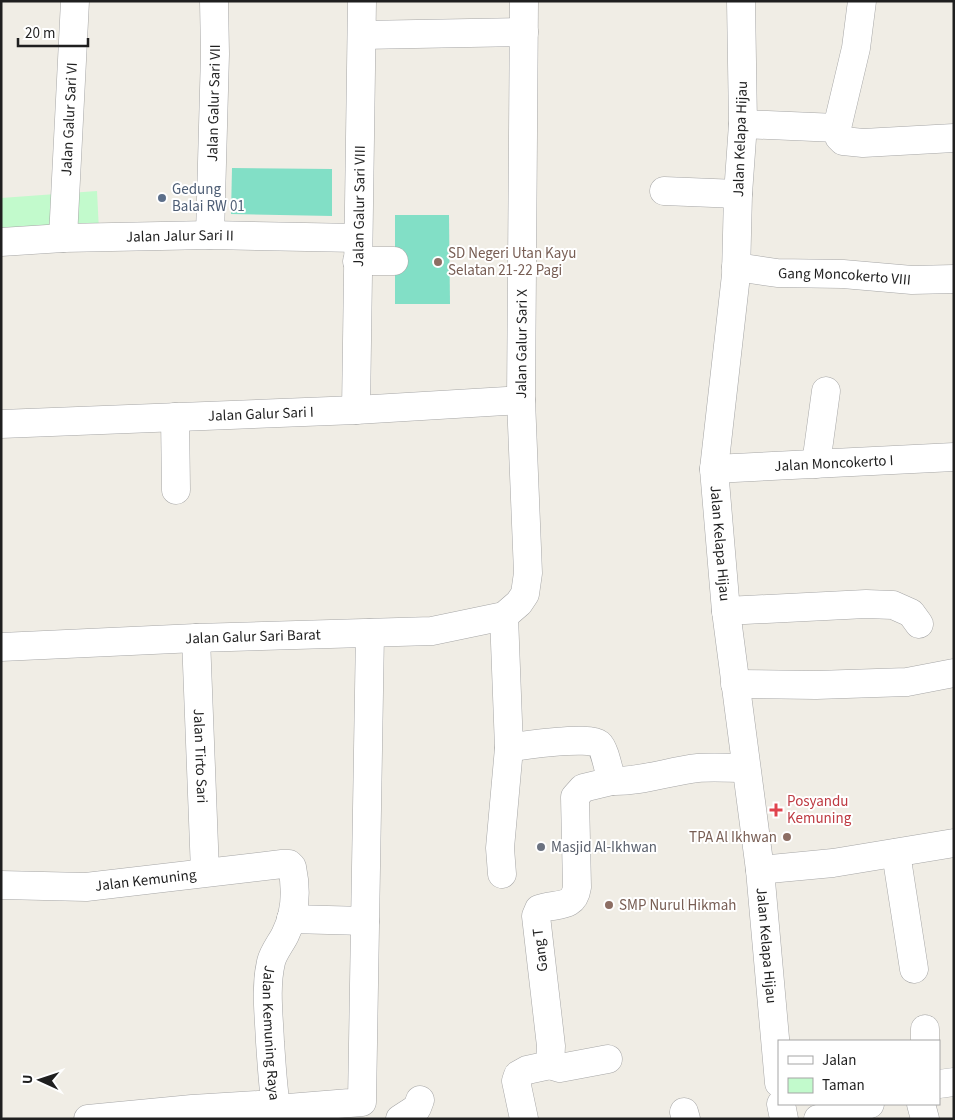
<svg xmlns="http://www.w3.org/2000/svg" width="955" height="1120" font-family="'Source Sans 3',sans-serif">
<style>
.park{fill:#c2facc}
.pitch{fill:#82dfc6}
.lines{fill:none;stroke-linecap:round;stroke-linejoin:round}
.minor-casing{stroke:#a6a6a6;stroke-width:29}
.minor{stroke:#fff;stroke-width:28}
.service-dot{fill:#5c6f8a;stroke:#fff;stroke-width:2}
.education-dot{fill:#8d6e63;stroke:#fff;stroke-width:2}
.health-dot{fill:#e0444e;stroke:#fff;stroke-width:2}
.worship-dot{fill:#6b7280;stroke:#fff;stroke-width:2}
.labels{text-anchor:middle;stroke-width:4;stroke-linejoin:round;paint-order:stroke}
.street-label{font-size:15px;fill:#1f1f1f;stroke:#fff}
.service-label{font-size:15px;fill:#4e5e75;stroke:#fff;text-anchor:start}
.education-label{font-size:15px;fill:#785e54;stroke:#fff;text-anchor:start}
.health-label{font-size:15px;fill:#be3a42;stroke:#fff;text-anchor:start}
.worship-label{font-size:15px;fill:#5b616d;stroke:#fff;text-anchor:start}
</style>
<rect width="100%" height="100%" fill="#f0ede5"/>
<polygon class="park" points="97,191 99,231 1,234 1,198"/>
<g class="pitch">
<polygon points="232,168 332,169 332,216 231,214"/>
<polygon points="395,215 449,215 450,304 395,304"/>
</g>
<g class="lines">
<g class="minor-casing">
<g id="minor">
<path id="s1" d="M741 1 743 124 738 194 736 275 714 469 726 611 760 870 779 1083"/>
<polyline points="362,35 524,32"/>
<polyline points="743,124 837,128 856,48 862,1"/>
<polyline points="837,128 839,137 843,141 863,143 954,138"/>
<polyline points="664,191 738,194"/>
<path id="s2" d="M210 235 215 54 214 1"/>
<path id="s3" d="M63 238 75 1"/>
<path id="s4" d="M1 242 63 238 210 235 357 238"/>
<polyline points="357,261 394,261"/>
<path id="s5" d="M736 267 777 273 843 274 912 280 954 279"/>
<path id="s6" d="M356 410 362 1"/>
<polyline points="175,417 176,490"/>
<path id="s7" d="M1 424 356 410 521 400"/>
<polyline points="816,464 826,391"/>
<path id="s8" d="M714 469 954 457"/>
<polyline points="726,611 866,604 893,605 911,613 919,624"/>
<path id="s9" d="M196 638 205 872"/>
<path id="s10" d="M1 647 196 638 432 631 504 616 519 603 525 594 528 573 521 400 524 1"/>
<polyline points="735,684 816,685 907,682 954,673"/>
<path d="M509 748C523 745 589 736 599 744 605 749 609 773 612 781 640 782 670 771 698 768 713 767 730 768 745 768"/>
<polyline points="896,853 914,969"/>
<polyline points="760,870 833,863 954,843"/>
<polyline points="502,874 500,848 509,748 504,616"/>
<path id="s11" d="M1 885 86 887 282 864H289L292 867C297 891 296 913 285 935 281 943 273 953 271 962 265 988 269 1016 270 1042 272 1068 273 1094 278 1119"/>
<polyline points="291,919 365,921"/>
<polyline points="925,1029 925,1041"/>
<polyline points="550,1065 560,1068 608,1059"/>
<polyline points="939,1084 954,1082"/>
<polyline points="781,1104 784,1119"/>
<polyline points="921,1104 925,1119"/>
<polyline points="276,1109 362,1102 370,633"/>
<polyline points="684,1112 686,1119"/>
<polyline points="88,1119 192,1109 275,1104"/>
<polyline points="400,1119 417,1108 420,1100"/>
<path d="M524 1119 516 1081 518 1075 527 1070 550 1065 551 1046 536 916 539 909C557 903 574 909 577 887L575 797 583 788 612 781"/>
<polyline points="818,1119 870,1104"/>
</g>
</g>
<use href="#minor" class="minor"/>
</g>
<circle class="service-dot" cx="162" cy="198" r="5"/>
<g class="education-dot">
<circle cx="438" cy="262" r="5"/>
<circle cx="787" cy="837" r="5"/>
<circle cx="609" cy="905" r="5"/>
</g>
<path class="health-dot" d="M773.5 802.5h5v5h5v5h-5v5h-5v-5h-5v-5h5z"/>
<circle class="worship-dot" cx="541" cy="847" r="5"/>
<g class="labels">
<g class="street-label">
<text dy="5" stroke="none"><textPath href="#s2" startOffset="132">Jalan Galur Sari VII</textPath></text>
<text dy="5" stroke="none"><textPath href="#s3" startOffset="119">Jalan Galur Sari VI</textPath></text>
<text transform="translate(740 139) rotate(-88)" y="5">Jalan Kelapa Hijau</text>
<text dy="5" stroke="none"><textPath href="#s6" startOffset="204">Jalan Galur Sari VIII</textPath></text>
<text dy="5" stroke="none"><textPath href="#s4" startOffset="179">Jalan Jalur Sari II</textPath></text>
<text dy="5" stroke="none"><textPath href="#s5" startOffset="109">Gang Moncokerto VIII</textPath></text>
<text dy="5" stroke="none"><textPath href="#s10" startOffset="786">Jalan Galur Sari X</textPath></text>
<text dy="5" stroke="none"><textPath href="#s7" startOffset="260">Jalan Galur Sari I</textPath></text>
<text dy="5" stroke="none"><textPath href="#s8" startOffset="120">Jalan Moncokerto I</textPath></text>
<text dy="5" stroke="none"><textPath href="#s1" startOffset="544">Jalan Kelapa Hijau</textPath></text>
<text dy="5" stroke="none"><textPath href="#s10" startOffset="252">Jalan Galur Sari Barat</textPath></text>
<text dy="5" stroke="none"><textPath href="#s9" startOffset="118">Jalan Tirto Sari</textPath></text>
<text dy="5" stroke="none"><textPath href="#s11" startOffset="145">Jalan Kemuning</textPath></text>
<text dy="5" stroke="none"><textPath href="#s1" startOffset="949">Jalan Kelapa Hijau</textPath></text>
<text transform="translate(540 950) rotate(-97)" y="5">Gang T</text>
<text dy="5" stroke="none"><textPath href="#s11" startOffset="465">Jalan Kemuning Raya</textPath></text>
</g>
<g class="service-label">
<text x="172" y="194">Gedung<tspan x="172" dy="17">Balai RW 01</tspan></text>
</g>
<g class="education-label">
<text x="448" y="258">SD Negeri Utan Kayu<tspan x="448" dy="17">Selatan 21-22 Pagi</tspan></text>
<text x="777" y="842" text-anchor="end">TPA Al Ikhwan</text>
<text x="619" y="910">SMP Nurul Hikmah</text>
</g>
<g class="health-label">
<text x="787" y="806">Posyandu<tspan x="787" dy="17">Kemuning</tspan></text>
</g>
<g class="worship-label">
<text x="551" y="852">Masjid Al-Ikhwan</text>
</g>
</g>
<rect width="955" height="1120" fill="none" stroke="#1f1f1f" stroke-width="5"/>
<rect x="778" y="1040" width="162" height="65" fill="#ffffff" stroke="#a5a5a5"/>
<rect x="788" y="1056" width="25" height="8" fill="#ffffff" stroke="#a5a5a5"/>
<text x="822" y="1065" font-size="15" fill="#1f1f1f">Jalan</text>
<rect x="788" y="1078" width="25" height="15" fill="#c2facc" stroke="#a5a5a5"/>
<text x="822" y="1090" font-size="15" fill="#1f1f1f">Taman</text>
<g transform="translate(40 1080) rotate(273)" stroke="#ffffff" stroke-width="4" paint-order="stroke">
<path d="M0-4L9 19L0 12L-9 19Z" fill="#1f1f1f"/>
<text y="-8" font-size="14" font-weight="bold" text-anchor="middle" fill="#1f1f1f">U</text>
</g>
<path d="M18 38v8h70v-8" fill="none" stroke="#1f1f1f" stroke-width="2.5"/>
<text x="25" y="38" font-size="15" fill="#1f1f1f" stroke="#ffffff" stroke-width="4" paint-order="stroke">20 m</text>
</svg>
